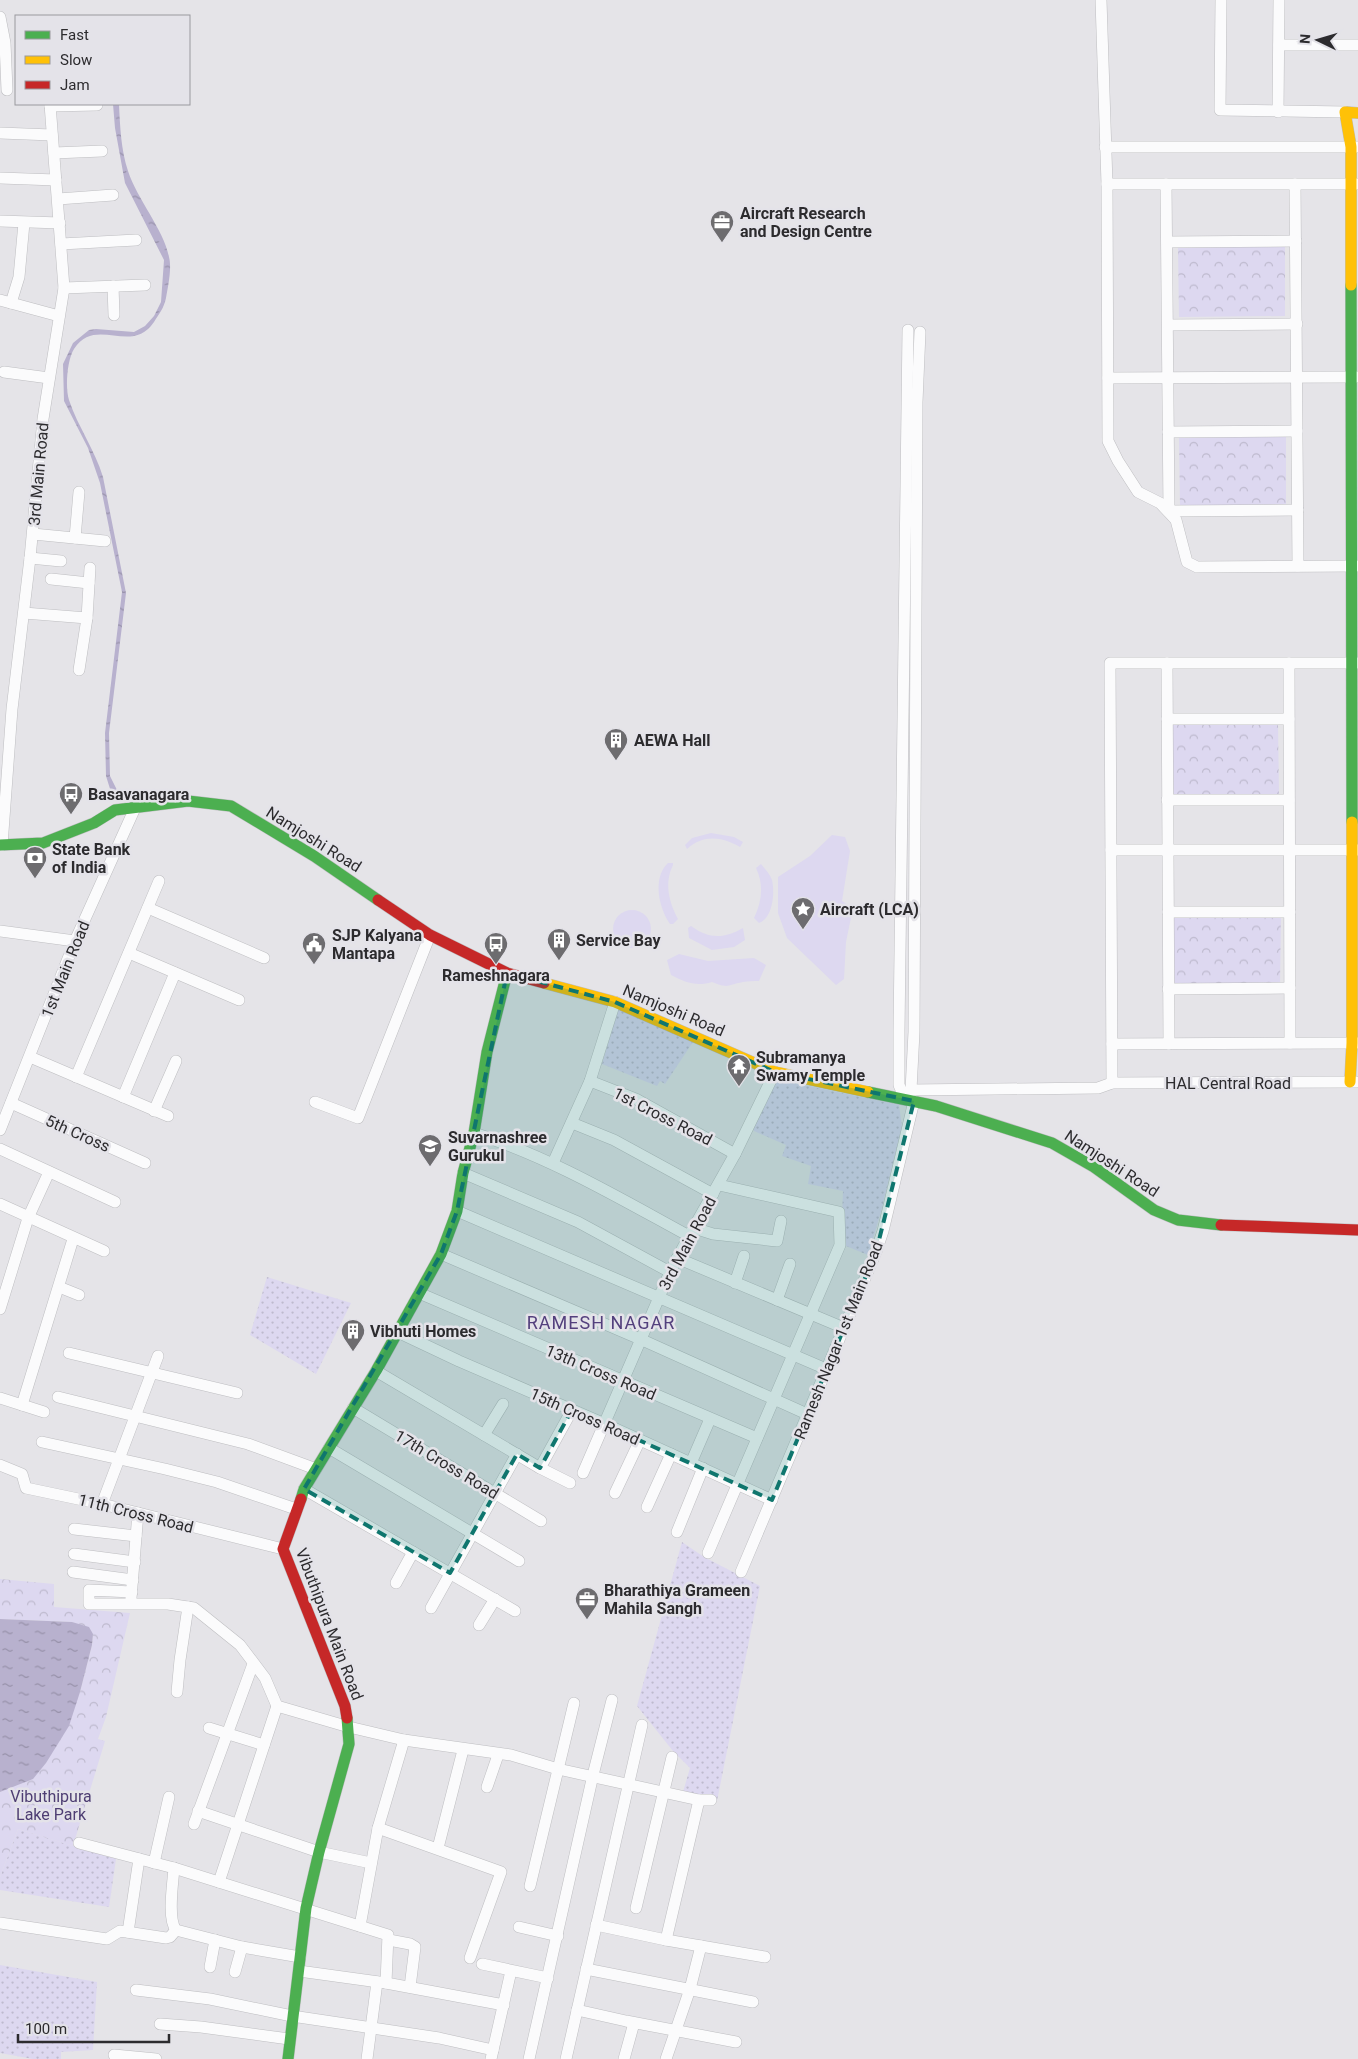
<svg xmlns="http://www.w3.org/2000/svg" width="1358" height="2059" font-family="Roboto,sans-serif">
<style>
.grass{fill:url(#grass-dots)}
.park{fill:url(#park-crowns)}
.garden{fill:#ddd8f0}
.water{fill:url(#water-ripples)}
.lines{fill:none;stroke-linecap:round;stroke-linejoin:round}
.street-casing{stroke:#bebec1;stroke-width:12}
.fast-casing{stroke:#bebec1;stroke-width:12}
.slow-casing{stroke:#bebec1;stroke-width:12}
.jam-casing{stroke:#bebec1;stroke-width:12}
.street{stroke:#fbfbfc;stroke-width:11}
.fast{stroke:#4caf50;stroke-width:11}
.slow{stroke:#ffc107;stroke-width:11}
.jam{stroke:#c62828;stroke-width:11}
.marked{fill:#0f766e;fill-opacity:0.2;stroke:#0f766e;stroke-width:4;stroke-dasharray:10 6;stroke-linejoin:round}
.labels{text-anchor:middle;stroke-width:5;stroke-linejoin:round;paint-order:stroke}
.poi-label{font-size:16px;font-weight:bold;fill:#2c2b2e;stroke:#e4e3e9;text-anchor:start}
.street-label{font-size:16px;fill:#2c2b2e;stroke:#e4e3e9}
.park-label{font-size:16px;fill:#4e3e73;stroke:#e4e3e9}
.neighbourhood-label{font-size:18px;letter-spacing:1px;fill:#53407d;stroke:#e4e3e9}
</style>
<defs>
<pattern id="grass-dots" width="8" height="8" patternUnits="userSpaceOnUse" patternTransform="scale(1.25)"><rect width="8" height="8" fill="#ddd8f0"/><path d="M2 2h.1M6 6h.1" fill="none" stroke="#bebace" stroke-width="1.8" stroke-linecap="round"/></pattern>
<pattern id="park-crowns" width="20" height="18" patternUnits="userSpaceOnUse" patternTransform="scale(1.25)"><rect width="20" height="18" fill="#ddd8f0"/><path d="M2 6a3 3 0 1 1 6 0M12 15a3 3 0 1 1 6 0" fill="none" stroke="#bebace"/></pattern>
<pattern id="water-ripples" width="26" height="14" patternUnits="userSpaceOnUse" patternTransform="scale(1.25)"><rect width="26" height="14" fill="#b8b1ce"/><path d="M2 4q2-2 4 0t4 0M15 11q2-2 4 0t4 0" fill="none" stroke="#9690a8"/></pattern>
</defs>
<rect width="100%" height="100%" fill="#e5e4e8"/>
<g class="grass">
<polygon points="618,1008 693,1042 665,1084 660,1081 657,1086 602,1064"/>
<polygon points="775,1079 899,1105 902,1126 881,1212 868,1255 841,1244 843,1191 808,1184 811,1166 782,1156 786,1145 754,1131 751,1122"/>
<polygon points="267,1277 351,1303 316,1374 250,1335"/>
<polygon points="682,1542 704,1557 760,1586 717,1801 683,1792 690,1768 673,1751 637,1706"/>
<polygon points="18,1829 116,1859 109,1907 0,1890 0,1877"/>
<polygon points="0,1965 97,1982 93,2050 61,2052 61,2059 33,2059 0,2053"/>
</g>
<g class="park">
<polygon points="1285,246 1285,316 1179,317 1178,247"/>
<polygon points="1286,435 1286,505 1180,506 1179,436"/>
<polygon points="1278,724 1279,794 1172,795 1172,725"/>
<polygon points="1174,915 1281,915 1280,985 1174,985"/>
<polygon points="0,1579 54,1584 54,1607 130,1613 106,1717 98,1739 105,1741 73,1846 18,1829 0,1877 0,1792 33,1778 80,1692 92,1645 93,1634 72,1622 0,1619"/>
</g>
<g class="garden">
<path d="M711 833 734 837 743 842 740 847C722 837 704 834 687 849L685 845 692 838Z"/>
<polygon points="832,835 845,837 850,851 842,901 853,908 846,942 844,979 836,985 787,938 778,913 778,877 810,856"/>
<path d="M668 863H673V865C664 883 669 902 678 919L673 924H670C659 908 652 878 668 863Z"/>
<path d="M761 864C765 869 770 874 772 880 775 893 773 918 759 923L754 918C762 901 764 885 756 868Z"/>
<circle cx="632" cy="929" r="19"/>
<path d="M691 926C709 939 724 939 743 928L745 940 734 947 712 950 689 938 688 928Z"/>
<path d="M679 954 708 961 754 958 766 965 759 981C754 981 748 981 743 982 727 985 729 989 712 982 697 987 684 982 671 975L667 960Z"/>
</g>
<g class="water">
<path d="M113 104H119C120 126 121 150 128 171 137 199 164 230 169 257 172 268 168 287 166 298 164 308 159 314 154 322 131 356 96 315 74 349 67 360 65 388 69 400 78 427 95 450 103 477L126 593 109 733 110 776 117 790 111 792 106 776 105 733 122 592 100 483 88 448 64 401 63 364 73 343 89 330 96 329 134 332 145 326 154 316 161 302 164 260 125 183 115 128Z"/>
<polygon points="0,1619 72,1622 89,1627 93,1634 92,1645 80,1692 69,1726 46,1763 33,1779 0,1792"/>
</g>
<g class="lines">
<g class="street-casing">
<g id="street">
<polyline points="1101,0 1107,184 1108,441 1118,461 1138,492 1160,503 1176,520 1187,562 1197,567 1358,566"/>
<polyline points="1221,0 1220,110 1345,112"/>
<polyline points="0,17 5,43 7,90"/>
<polyline points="1279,45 1358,45"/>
<polyline points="50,106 97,105"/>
<polyline points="1278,112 1279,0"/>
<polyline points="0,133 52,135"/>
<polyline points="1105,147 1358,147"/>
<polyline points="54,153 102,151"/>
<polyline points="0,178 56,180"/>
<polyline points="1107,184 1358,184"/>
<polyline points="1166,184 1169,511 1298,510"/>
<polyline points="1295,184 1298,566"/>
<polyline points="58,199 113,195"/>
<polyline points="0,221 60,223"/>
<polyline points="1167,242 1296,241"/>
<polyline points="61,244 136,240"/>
<polyline points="113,286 114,315"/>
<polyline points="64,288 145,285"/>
<polyline points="0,300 59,316"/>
<polyline points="11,303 19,277 24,223"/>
<polyline points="1168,325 1297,324"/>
<polyline points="4,372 49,378"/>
<polyline points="1108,378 1358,377"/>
<polyline points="1168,432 1297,431"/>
<polyline points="33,534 105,541"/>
<polyline points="75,538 79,492"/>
<polyline points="30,558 61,561"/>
<polyline points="51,579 89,583"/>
<polyline points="24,613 87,618"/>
<polyline points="1167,663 1169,1044"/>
<polyline points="1289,663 1290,1043"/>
<polyline points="79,670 87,618 90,568"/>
<polyline points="1167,719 1289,719"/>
<polyline points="1167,800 1289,800"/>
<polyline points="2,845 12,709 30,558 43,419 64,288 50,104"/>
<polyline points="1111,850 1358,850"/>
<polyline points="148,908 264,958"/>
<polyline points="1168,912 1290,912"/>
<polyline points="0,931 75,941"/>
<polyline points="129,953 239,1000"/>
<polyline points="1168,989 1290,988"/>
<polyline points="1112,1044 1358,1043"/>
<polyline points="30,1057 168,1116"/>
<polyline points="76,1077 159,881"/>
<polyline points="590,1081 636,1099 735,1154"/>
<polyline points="1112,1083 1110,663 1358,663"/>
<polyline points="911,1090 1098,1088 1112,1083 1356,1082"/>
<polyline points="123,1097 175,973"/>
<polyline points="905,1099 899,1085 899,1031 908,330"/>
<polyline points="905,1099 911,1090 914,1032 917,402 920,332"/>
<polyline points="315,1102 358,1118 430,935"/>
<polyline points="11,1103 145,1163"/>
<polyline points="154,1111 176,1061"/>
<polyline points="572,1123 614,1140 713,1194"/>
<polyline points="0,1130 75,941 135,808"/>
<path d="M474 1133C550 1157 619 1198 689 1236"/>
<polyline points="0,1149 115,1202"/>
<polyline points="553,1163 590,1081 615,1002"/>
<polyline points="463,1173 578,1222 670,1272"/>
<polyline points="0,1204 104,1251"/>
<polyline points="457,1211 826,1369"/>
<polyline points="694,1228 713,1234 777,1241 781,1221"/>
<polyline points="441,1254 640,1339 807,1414"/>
<polyline points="677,1258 844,1328"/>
<polyline points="735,1283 744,1256"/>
<polyline points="59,1287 79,1295"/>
<polyline points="419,1293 757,1438"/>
<polyline points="777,1300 790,1264"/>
<polyline points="0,1309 28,1218 49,1172"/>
<polyline points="398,1330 404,1335 459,1361 605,1424 772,1500"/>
<polyline points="69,1353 237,1393"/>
<polyline points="376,1371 540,1468 570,1483"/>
<polyline points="58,1397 248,1444 316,1469"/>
<polyline points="0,1398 44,1412"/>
<polyline points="22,1405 73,1239"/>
<polyline points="353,1408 541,1521"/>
<polyline points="484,1435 503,1404"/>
<polyline points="42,1442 165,1469 217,1482 296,1509"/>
<polyline points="329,1448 519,1561"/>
<polyline points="691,1463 710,1419"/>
<polyline points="0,1465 22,1474 26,1488 102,1504 283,1549"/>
<polyline points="540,1468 572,1410"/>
<polyline points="583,1473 670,1272 689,1236 735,1154 775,1072"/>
<polyline points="304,1489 515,1611"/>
<polyline points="615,1493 640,1440"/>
<polyline points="102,1504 158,1356"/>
<polyline points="647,1507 671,1454"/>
<polyline points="74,1529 136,1536"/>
<polyline points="677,1532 703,1468"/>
<polyline points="708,1553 840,1245 839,1212 719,1185"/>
<polyline points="74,1554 135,1562"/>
<polyline points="73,1572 133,1580"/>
<polyline points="741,1572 876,1252 883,1231 914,1101"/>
<polyline points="396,1583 413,1552"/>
<polyline points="132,1592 89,1590 89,1604 168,1604 194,1608 240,1645 265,1678 277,1706 349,1727 404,1740 511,1755 558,1769 699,1800 711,1800"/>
<polyline points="131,1598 138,1513"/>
<polyline points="431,1608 517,1454"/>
<polyline points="479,1625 495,1599"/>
<polyline points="177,1692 180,1660 188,1607"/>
<polyline points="209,1728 264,1745"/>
<polyline points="487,1787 498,1755"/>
<polyline points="198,1811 319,1852 371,1863"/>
<polyline points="194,1824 253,1664"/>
<polyline points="378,1828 501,1872 470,1958"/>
<polyline points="79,1843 174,1868 388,1935 386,1983 299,1971"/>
<polyline points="438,1848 463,1750"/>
<polyline points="154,1863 169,1797"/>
<path d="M174 1868C173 1883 167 1919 176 1930L242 1947 300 1957"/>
<polyline points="219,1882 277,1706"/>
<polyline points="530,1886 574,1703"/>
<polyline points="636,1908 672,1757"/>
<polyline points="0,1923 107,1939 120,1931 166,1938 170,1937 176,1930"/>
<polyline points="596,1925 666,1940"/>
<polyline points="360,1926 378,1828 404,1740"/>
<polyline points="519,1927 558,1936"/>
<polyline points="128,1932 139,1859"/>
<polyline points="389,1940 410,1944 415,1947 410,1987"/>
<polyline points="701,1946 765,1957"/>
<polyline points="482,1964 548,1978"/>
<polyline points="210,1967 215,1940"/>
<polyline points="586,1969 753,2002"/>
<polyline points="235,1972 242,1947"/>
<polyline points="386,1983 504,2005"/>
<polyline points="136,1990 210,1999 292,2016 439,2038 493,2050"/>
<polyline points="577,2010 626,2021 736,2042"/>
<polyline points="160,2024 201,2027 289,2039"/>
<polyline points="114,2055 156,2059"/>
<polyline points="367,2059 377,1982"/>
<polyline points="491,2059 511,1971"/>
<polyline points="529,2059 593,1775 612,1700"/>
<polyline points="566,2059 642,1725"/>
<polyline points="624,2059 634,2023"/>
<polyline points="666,2059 690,1989 701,1946 666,1940 699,1800"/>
</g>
</g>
<g class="fast-casing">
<g id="fast">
<polyline points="1351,285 1352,822"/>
<polyline points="0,845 43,843 94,823 115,810 188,801 231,806 314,856 378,900"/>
<polyline points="868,1092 936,1106 1052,1143 1094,1167 1154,1210 1178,1220 1221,1225"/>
<polyline points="301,1499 304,1489 376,1371 441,1254 457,1211 463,1173 474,1133 487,1052 507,973"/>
<polyline points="288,2059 306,1908 319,1852 349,1744 347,1718"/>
</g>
</g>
<g class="slow-casing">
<g id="slow">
<polyline points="1351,285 1351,147 1345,112 1358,113"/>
<polyline points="544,983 615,1002 775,1072 868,1092"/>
<polyline points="1350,1082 1352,1043 1352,822"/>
</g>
</g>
<g class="jam-casing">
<g id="jam">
<polyline points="378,900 430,935 507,973 544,983"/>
<polyline points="1221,1225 1358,1230"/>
<polyline points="301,1499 283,1549 345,1706 347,1718"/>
</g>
</g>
<use href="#street" class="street"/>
<use href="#fast" class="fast"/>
<use href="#slow" class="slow"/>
<use href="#jam" class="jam"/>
</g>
<path class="marked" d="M507 973 615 1002 775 1072 914 1101 876 1252 772 1500 572 1410 540 1468 517 1454 450 1573 304 1489 441 1254 457 1211Z"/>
<defs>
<g id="office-pin" transform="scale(1.25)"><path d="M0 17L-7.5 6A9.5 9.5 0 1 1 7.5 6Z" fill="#6d6c6f" stroke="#e4e3e9"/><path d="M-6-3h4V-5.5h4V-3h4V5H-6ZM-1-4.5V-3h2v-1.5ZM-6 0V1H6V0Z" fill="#fff"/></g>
<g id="building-pin" transform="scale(1.25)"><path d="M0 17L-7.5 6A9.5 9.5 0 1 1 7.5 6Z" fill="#6d6c6f" stroke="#e4e3e9"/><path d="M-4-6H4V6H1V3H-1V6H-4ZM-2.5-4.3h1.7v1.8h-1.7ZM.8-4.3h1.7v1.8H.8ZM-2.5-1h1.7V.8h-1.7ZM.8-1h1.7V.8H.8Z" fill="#fff"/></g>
<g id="bus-pin" transform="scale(1.25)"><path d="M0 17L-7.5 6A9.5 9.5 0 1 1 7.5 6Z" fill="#6d6c6f" stroke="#e4e3e9"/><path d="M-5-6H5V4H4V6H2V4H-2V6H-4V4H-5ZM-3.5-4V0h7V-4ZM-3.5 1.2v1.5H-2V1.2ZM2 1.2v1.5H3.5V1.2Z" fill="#fff"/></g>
<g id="bank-pin" transform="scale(1.25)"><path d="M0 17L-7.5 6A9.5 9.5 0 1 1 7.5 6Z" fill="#6d6c6f" stroke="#e4e3e9"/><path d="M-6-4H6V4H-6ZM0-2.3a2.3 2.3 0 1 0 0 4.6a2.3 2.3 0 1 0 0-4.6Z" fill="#fff"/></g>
<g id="sight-pin" transform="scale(1.25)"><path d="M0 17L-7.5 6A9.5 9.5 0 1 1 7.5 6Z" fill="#6d6c6f" stroke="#e4e3e9"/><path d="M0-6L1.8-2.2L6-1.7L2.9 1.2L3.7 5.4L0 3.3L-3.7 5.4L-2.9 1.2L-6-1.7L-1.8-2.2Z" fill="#fff"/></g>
<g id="civic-pin" transform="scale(1.25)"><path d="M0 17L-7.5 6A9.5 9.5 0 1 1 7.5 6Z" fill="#6d6c6f" stroke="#e4e3e9"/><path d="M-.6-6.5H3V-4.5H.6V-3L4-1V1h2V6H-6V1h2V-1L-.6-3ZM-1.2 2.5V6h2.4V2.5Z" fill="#fff"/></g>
<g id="temple-pin" transform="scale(1.25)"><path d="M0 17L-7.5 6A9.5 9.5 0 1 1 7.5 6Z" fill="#6d6c6f" stroke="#e4e3e9"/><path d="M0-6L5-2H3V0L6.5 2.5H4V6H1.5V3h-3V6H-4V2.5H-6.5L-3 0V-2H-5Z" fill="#fff"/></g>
<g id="school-pin" transform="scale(1.25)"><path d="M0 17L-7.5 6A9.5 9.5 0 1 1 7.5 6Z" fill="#6d6c6f" stroke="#e4e3e9"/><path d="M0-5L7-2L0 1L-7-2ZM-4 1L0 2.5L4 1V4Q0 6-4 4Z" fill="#fff"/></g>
</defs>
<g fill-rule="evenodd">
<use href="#office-pin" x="722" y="222"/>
<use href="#building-pin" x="616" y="740"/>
<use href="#bus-pin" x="71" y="794"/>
<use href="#bank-pin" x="35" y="858"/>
<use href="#sight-pin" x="803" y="909"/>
<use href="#building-pin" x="559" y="940"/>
<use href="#civic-pin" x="314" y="944"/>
<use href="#bus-pin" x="496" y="944"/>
<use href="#temple-pin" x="739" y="1066"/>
<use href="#school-pin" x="430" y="1146"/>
<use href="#building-pin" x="353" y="1331"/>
<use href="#office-pin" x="587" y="1599"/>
</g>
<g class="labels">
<g class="poi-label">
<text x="740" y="219">Aircraft Research<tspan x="740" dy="18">and Design Centre</tspan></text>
<text x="634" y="746">AEWA Hall</text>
<text x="88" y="800">Basavanagara</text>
<text x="52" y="855">State Bank<tspan x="52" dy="18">of India</tspan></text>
<text x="820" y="915">Aircraft (LCA)</text>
<text x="332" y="941">SJP Kalyana<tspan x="332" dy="18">Mantapa</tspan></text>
<text x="576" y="946">Service Bay</text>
<text x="496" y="981" text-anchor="middle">Rameshnagara</text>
<text x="756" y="1063">Subramanya<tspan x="756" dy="18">Swamy Temple</tspan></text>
<text x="448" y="1143">Suvarnashree<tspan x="448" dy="18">Gurukul</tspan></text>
<text x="370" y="1337">Vibhuti Homes</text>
<text x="604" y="1596">Bharathiya Grameen<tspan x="604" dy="18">Mahila Sangh</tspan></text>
</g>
<g class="street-label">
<text transform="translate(38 474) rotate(-85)" y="6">3rd Main Road</text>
<text transform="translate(314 839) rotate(32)" y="6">Namjoshi Road</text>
<text transform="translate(65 969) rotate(-68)" y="6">1st Main Road</text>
<text transform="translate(674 1010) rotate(23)" y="6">Namjoshi Road</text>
<text x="1228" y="1089">HAL Central Road</text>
<text transform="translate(663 1116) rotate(27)" y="6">1st Cross Road</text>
<text transform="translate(78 1133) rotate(24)" y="6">5th Cross</text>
<text transform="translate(1112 1163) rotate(33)" y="6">Namjoshi Road</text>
<text transform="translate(687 1243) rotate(-62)" y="6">3rd Main Road</text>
<text transform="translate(838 1340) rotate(-68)" y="6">Ramesh Nagar 1st Main Road</text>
<text transform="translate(601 1372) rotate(23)" y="6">13th Cross Road</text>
<text transform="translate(585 1416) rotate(24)" y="6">15th Cross Road</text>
<text transform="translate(447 1464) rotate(31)" y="6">17th Cross Road</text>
<text transform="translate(136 1513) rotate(14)" y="6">11th Cross Road</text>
<text transform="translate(330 1624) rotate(69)" y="6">Vibuthipura Main Road</text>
</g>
<g class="park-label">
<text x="51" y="1802">Vibuthipura<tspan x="51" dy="18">Lake Park</tspan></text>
</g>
<g class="neighbourhood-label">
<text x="601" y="1329">RAMESH NAGAR</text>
</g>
</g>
<rect x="15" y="15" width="175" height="90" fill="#e4e3e9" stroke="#9a999e"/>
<rect x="25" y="31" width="25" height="8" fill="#4caf50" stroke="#9a999e"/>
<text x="60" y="40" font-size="15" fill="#2c2b2e">Fast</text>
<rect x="25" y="56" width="25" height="8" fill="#ffc107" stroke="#9a999e"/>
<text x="60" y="65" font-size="15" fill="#2c2b2e">Slow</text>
<rect x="25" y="81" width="25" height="8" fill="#c62828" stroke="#9a999e"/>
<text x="60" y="90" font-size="15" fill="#2c2b2e">Jam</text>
<g transform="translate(1318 40) rotate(275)" stroke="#e4e3e9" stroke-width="4" paint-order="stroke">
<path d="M0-4L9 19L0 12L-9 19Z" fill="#2c2b2e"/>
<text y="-8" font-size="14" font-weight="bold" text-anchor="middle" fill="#2c2b2e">N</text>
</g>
<path d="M18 2034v8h151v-8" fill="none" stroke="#2c2b2e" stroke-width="2.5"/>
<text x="25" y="2034" font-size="15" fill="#2c2b2e" stroke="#e4e3e9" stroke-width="4" paint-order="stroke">100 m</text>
</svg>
